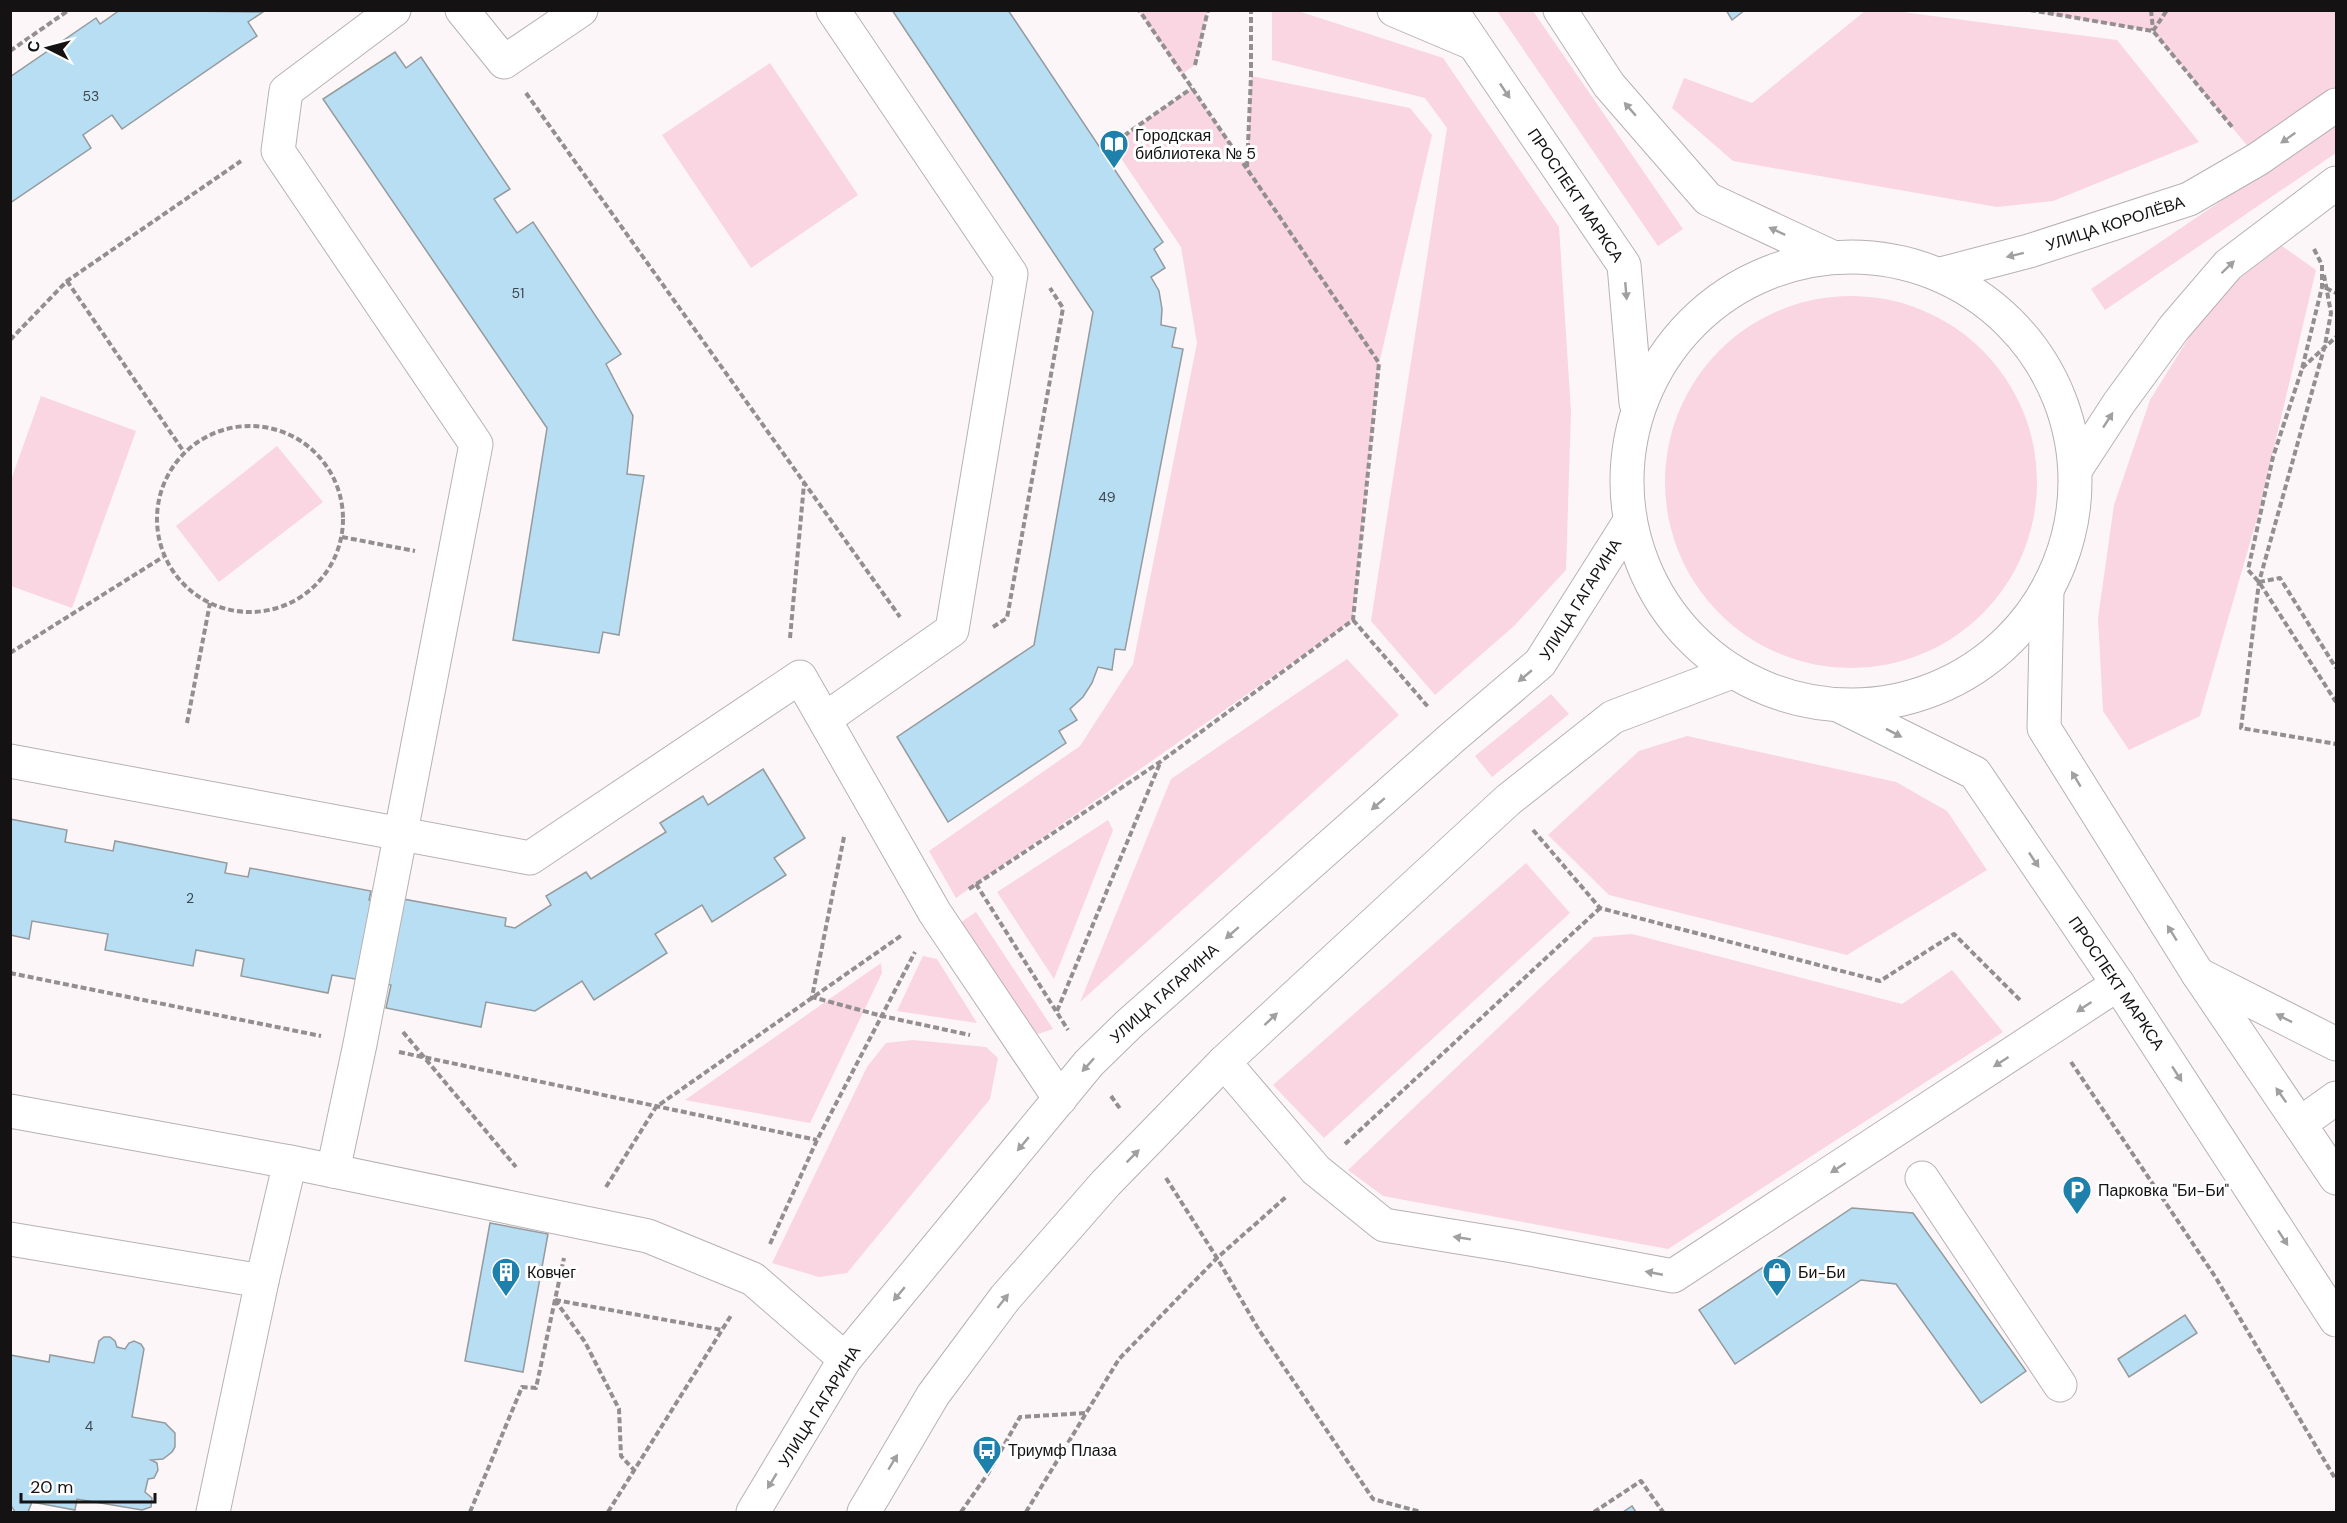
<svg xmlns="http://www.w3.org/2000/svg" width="2347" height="1523" font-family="'DM Sans',sans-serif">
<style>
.green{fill:#f9d6e1}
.building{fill:#b7def3;stroke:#959a9d;stroke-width:1.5}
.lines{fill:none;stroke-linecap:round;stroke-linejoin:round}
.minor-casing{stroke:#b8b1b3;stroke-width:35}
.major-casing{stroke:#b8b1b3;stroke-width:35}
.path{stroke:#938e8f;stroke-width:4;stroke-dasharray:6 3;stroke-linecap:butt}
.minor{stroke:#fff;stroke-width:33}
.major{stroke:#fff;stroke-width:33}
.oneway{fill:#a1a0a0}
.labels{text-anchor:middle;stroke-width:6;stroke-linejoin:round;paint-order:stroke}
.number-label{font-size:14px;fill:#3d454a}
.poi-label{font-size:16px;fill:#141212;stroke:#fff;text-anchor:start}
.street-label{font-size:16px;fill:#141212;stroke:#fff}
</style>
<rect width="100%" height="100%" fill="#fdf6f8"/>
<g class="green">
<polygon points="1139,11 1208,11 1195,65 1182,74"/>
<polygon points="1272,11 1298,11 1443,58 1559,227 1571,411 1566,570 1514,626 1435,695 1371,621 1447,128 1425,98 1272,60"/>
<polygon points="1497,11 1533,11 1683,229 1658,246"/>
<polygon points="1895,11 2117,40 2199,142 2053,201 1997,207 1733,161 1672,108 1684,78 1752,103 1865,11"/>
<polygon points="2030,11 2336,11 2336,105 2258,159 2153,31"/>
<polygon points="770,63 858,195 751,268 662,135"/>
<polygon points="1251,76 1410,108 1432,135 1379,364 1353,620 956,898 929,851 1080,746 1133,664 1197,343 1181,247 1112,145 1192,88 1268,198 1247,167"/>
<polygon points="2336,123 2336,153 2105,310 2091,289"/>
<polygon points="2282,246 2316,270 2258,515 2200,716 2129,750 2103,711 2098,618 2114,505 2150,400 2193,331 2235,282"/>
<circle cx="1851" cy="482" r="186"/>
<polygon points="41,396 136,431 72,608 11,586 11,480"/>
<polygon points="277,446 323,502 219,582 176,526"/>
<polygon points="1347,659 1399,715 1080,1002 1171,779"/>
<polygon points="1551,694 1569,714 1492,777 1475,756"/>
<polygon points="1687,736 1896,782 1947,811 1987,870 1847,955 1609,895 1548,835 1639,751"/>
<polygon points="1108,820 1113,830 1054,979 997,892"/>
<polygon points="1526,863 1570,913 1324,1138 1273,1085"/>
<polygon points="976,912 1053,1029 1038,1034 1012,1009 954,927"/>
<polygon points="1632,934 1902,1004 1952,970 2003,1032 1668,1249 1383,1196 1348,1170 1594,937"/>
<polygon points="923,956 937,959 977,1023 897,1011"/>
<polygon points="881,963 882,973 810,1123 685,1100"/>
<polygon points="913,1040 986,1047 998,1058 990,1099 847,1273 819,1277 772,1263 867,1067 886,1043"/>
</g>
<g class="building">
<polygon points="120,10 263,12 248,22 257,36 122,129 112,115 83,135 91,148 10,203 10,77 96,18 100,24"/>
<polygon points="892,10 1008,10 1163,242 1154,249 1165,268 1151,277 1159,291 1162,309 1161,325 1176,328 1172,347 1183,349 1125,650 1115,649 1112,670 1098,667 1092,683 1083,697 1070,709 1077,720 1059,731 1066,743 948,822 897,737 1034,645 1093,312"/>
<polygon points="1726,10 1745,10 1732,20"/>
<polygon points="395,52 406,68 421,57 510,189 494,199 517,233 533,222 621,354 606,364 633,416 627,474 644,476 619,635 603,632 599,653 513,640 547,428 323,99"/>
<polygon points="763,769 805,838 774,858 786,875 712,922 702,905 655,934 667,953 594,1000 582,981 535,1011 486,1002 481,1027 386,1008 391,985 332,975 328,993 241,976 244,959 196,950 193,966 105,950 108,934 32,921 29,939 10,935 10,819 67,830 65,842 113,851 115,841 227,863 225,873 248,877 250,868 371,891 369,900 402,906 403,899 506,918 505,926 515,928 551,905 546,896 586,872 591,879 666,832 660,823 703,796 708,805"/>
<polygon points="1852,1208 1913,1213 2026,1371 1981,1403 1896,1284 1861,1280 1735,1364 1699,1310"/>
<polygon points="490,1223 548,1234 523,1372 465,1361"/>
<polygon points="2185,1315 2197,1333 2129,1377 2118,1359"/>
<polygon points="110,1337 115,1341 117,1347 125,1349 129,1343 134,1341 141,1344 144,1349 132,1417 165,1423 175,1433 175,1447 172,1452 163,1459 151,1460 157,1463 158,1470 154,1478 148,1479 145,1492 152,1498 151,1507 142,1510 77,1499 75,1510 32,1502 28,1512 15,1512 10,1504 10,1355 49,1362 50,1355 94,1363 99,1341 104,1337"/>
<polygon points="1632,1506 1636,1512 1623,1512"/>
</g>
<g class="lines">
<g class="minor-casing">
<g id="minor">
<polyline points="462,10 504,62 581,10"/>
<polyline points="1394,10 1472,43"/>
<polyline points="825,719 952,630 1011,274 833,10"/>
<polyline points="10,761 530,858 800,677 935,913 1060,1099"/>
<polyline points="2198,974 2336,1044"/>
<polyline points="1224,1062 1316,1170 1384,1225 1513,1246 1673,1276 2118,984"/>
<polyline points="10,1111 290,1162 648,1236 753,1279 845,1359"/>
<polyline points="2301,1123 2336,1098"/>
<polyline points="333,1171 360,1044 476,444 278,151 286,91 394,10"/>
<polyline points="1922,1178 2060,1385"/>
<polyline points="10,1239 262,1281 213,1512"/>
<polyline points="262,1281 290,1162"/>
</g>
</g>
<g class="major-casing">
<g id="major">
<polyline points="1451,10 1624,265 1636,403"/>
<polyline points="1560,10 1609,85 1708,199 1830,256"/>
<circle cx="1851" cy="481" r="224"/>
<polyline points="1941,274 2029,251 2189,199 2258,159 2336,105"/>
<polyline points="2076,469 2119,403 2174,328 2228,265 2336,183"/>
<polyline points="2047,591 2044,728 2198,974 2336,1178"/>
<polyline points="1842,707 1975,773 2118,984 2336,1320"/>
<polyline points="753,1512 845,1359 1089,1063 1129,1024 1453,737 1540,663 1628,524"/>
<polyline points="864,1512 933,1395 1005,1298 1106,1183 1224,1062 1508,800 1613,717 1732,672"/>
</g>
</g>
<g class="path">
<polyline points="2030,10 2153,31 2233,128"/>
<polyline points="2151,10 2153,30"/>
<polyline points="2153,31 2167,10"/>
<polyline points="10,51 69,10"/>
<polyline points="1195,65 1208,10"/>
<polyline points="526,93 900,617"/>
<polyline points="1102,151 1192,88"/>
<polyline points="1247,167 1251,76 1251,10"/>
<polyline points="2314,249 2322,265 2322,287 2302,369 2273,457 2248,570 2259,582 2336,702"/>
<polyline points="2324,275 2331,313 2325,345 2259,582 2241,728 2336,744"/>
<polyline points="67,281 184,452"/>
<polyline points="2326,288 2336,293"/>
<polyline points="10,340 67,281 241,161"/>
<polyline points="2302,368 2336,337"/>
<circle cx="250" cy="519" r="93"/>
<polyline points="342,537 415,551"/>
<polyline points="2259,582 2280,578 2336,668"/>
<polyline points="1353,620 1429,708"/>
<polyline points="993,627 1007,618 1063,308 1050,288"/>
<polyline points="790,638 804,484"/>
<polyline points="10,653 163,557"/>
<polyline points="187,723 210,603"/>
<polyline points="1533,830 1600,908 1880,981 1954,934 2021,1001"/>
<polyline points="844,837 812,997 882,1016 970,1035"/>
<polyline points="976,884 1068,1030"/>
<polyline points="969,889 1160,762 1353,620 1379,363 1139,10"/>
<polyline points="10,973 321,1036"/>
<polyline points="1057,1011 1160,763"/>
<polyline points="403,1032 516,1167"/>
<polyline points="399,1052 817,1140"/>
<polyline points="2071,1062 2216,1278 2336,1480"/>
<polyline points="1111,1096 1121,1110"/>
<polyline points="1345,1144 1600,908"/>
<polyline points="1166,1178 1217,1258 1259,1330 1373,1499 1421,1512"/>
<polyline points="606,1187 656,1107 902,935"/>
<polyline points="770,1244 817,1140 915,952"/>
<polyline points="555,1300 585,1342 619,1409 621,1456 634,1470"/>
<polyline points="555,1300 722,1330"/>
<polyline points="470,1512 522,1387 536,1388 564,1258"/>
<polyline points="608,1512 732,1314"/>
<polyline points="961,1512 987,1475 1020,1417 1086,1413"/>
<polyline points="1026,1512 1119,1359 1217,1258 1286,1197"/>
<polyline points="1594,1512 1641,1481 1663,1512"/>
</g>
<use href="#minor" class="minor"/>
<use href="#major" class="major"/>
</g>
<defs><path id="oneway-solid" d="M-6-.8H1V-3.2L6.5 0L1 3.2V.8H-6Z" transform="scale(1.5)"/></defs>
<g class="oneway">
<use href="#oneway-solid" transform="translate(1505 91) rotate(56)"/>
<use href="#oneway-solid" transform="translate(1630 109) rotate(-131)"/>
<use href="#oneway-solid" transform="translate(2288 138) rotate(145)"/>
<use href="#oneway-solid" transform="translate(1777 231) rotate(-155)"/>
<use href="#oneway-solid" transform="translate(2015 255) rotate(166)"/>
<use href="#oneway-solid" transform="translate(2228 267) rotate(-44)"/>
<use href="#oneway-solid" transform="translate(1626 291) rotate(85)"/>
<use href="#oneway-solid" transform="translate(2108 420) rotate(-57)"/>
<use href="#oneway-solid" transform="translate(1525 676) rotate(140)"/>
<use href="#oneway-solid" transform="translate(1894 733) rotate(27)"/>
<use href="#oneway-solid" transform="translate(2076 779) rotate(-121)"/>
<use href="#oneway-solid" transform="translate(1378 804) rotate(139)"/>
<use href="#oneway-solid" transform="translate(2034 860) rotate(56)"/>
<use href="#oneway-solid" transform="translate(1232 933) rotate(139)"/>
<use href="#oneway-solid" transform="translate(2172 933) rotate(-122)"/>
<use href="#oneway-solid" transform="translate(2084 1007) rotate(146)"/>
<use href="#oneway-solid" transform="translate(2284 1018) rotate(-153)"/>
<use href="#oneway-solid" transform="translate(1271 1019) rotate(-43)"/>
<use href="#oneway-solid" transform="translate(2001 1062) rotate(147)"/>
<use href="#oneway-solid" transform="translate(1088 1065) rotate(132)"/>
<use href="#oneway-solid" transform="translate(2177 1074) rotate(57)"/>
<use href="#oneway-solid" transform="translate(2281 1095) rotate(-125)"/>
<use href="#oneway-solid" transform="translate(1023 1144) rotate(130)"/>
<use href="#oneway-solid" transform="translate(1133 1156) rotate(-45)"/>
<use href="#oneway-solid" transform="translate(1838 1168) rotate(147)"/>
<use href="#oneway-solid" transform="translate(1462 1238) rotate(-171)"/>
<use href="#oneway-solid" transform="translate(2283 1238) rotate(57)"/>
<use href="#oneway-solid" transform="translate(1654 1273) rotate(-169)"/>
<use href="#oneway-solid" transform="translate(899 1294) rotate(130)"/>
<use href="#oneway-solid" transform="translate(1003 1301) rotate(-52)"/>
<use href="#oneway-solid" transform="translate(893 1462) rotate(-59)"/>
<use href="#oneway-solid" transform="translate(772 1481) rotate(121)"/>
</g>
<defs>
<g id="library-pin" transform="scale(1.5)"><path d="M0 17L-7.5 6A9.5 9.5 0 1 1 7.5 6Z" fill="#1d81ab" stroke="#fff"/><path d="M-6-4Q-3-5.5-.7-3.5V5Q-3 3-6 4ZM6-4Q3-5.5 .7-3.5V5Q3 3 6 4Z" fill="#fff"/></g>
<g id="parking-pin" transform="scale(1.5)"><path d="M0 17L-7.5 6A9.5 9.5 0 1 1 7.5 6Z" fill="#1d81ab" stroke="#fff"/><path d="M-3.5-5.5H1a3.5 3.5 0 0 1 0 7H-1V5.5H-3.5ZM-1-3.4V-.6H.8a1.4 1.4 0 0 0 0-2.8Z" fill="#fff"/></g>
<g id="building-pin" transform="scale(1.5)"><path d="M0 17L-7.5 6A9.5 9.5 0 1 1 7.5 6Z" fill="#1d81ab" stroke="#fff"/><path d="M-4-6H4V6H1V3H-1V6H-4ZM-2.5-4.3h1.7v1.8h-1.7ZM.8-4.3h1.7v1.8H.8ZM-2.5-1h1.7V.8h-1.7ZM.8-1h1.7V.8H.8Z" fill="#fff"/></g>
<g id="shop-pin" transform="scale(1.5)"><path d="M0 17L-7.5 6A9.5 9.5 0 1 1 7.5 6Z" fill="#1d81ab" stroke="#fff"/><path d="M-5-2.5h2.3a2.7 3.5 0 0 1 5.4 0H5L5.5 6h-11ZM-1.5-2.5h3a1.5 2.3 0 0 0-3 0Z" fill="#fff"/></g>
<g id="bus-pin" transform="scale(1.5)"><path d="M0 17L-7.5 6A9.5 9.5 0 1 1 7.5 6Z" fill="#1d81ab" stroke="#fff"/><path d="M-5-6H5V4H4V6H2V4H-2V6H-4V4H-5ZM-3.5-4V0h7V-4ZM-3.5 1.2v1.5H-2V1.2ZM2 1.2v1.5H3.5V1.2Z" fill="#fff"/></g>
</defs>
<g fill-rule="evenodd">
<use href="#library-pin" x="1114" y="144"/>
<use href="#parking-pin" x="2077" y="1190"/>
<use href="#building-pin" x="506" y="1272"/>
<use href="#shop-pin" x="1777" y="1272"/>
<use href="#bus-pin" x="987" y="1450"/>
</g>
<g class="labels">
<g class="number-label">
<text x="91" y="101">53</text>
<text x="518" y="298">51</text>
<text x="1107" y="502">49</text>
<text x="190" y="903">2</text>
<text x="89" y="1431">4</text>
</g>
<g class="poi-label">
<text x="1135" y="141">Городская<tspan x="1135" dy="18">библиотека № 5</tspan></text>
<text x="2098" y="1196">Парковка "Би-Би"</text>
<text x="527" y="1278">Ковчег</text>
<text x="1798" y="1278">Би-Би</text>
<text x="1008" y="1456">Триумф Плаза</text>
</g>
<g class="street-label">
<text transform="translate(1576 195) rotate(56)" y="6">ПРОСПЕКТ МАРКСА</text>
<text transform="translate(2115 223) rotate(-18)" y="6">УЛИЦА КОРОЛЁВА</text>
<text transform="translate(1580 599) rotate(-58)" y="6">УЛИЦА ГАГАРИНА</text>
<text transform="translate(2117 983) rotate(56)" y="6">ПРОСПЕКТ МАРКСА</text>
<text transform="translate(1164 993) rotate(-42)" y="6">УЛИЦА ГАГАРИНА</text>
<text transform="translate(819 1406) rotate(-58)" y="6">УЛИЦА ГАГАРИНА</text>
</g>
</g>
<rect width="2347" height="1523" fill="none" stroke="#141212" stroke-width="24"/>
<g transform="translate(48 48) rotate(276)" stroke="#ffffff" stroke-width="4.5" paint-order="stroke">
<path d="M0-4.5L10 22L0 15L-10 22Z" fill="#141212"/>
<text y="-9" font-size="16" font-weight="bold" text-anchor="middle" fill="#141212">С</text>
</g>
<path d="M21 1493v9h134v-9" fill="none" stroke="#141212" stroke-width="3"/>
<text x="30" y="1493" font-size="18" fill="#141212" stroke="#ffffff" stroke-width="4.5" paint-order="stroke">20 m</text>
</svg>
